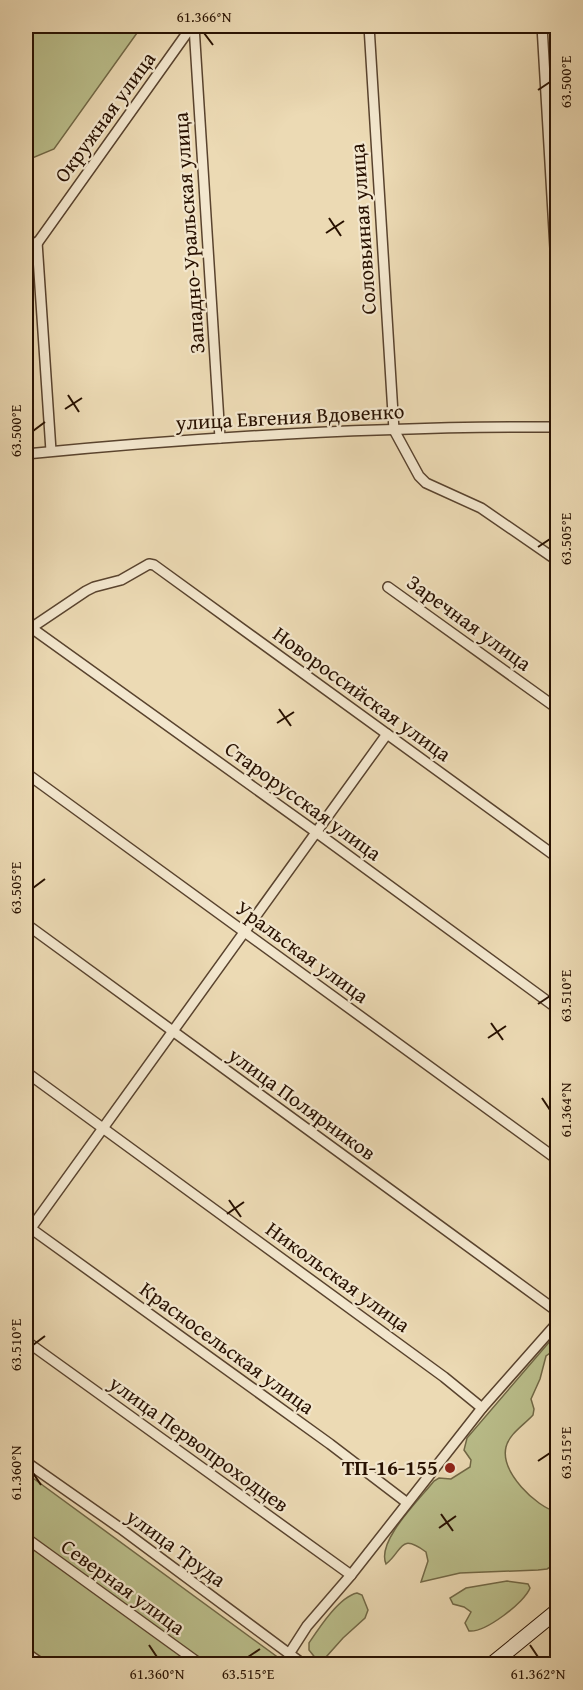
<svg xmlns="http://www.w3.org/2000/svg" width="583" height="1690" font-family="'Gentium Book Plus',serif">
<style>
.green{fill:#babe8b;stroke:#716846;stroke-width:1.5}
.lines{fill:none;stroke-linecap:round;stroke-linejoin:round}
.minor-casing{stroke:#59432e;stroke-width:12}
.secondary-casing{stroke:#281101;stroke-width:16}
.minor{stroke:#f3e7ce;stroke-width:9}
.secondary{stroke:#f3e7ce;stroke-width:14}
.ticks{fill:none;stroke:#281101;stroke-width:2}
.poi-dot{fill:#8f2418;stroke:#f3e7ce;stroke-width:2}
.labels{text-anchor:middle;stroke-width:4.5;stroke-linejoin:round;paint-order:stroke}
.street-label{font-size:21px;fill:#281101;stroke:#f3e7ce}
.poi-label{font-size:21px;font-weight:bold;fill:#281101;stroke:#f3e7ce;text-anchor:end}
.neatline{fill:none;stroke:#281101;stroke-width:2}
.ticks-label{font-size:15px;text-anchor:middle;fill:#281101}
</style>
<rect width="100%" height="100%" fill="#ecdab4"/>
<filter id="stains"><feTurbulence type="fractalNoise" baseFrequency=".00333" numOctaves="4"/><feColorMatrix values="0 0 0 0 .2 0 0 0 0 .09 0 0 0 0 .02 0 0 0 .5 -.17"/></filter>
<radialGradient id="worn" r=".72"><stop offset=".6" stop-color="#630" stop-opacity="0"/><stop offset="1" stop-color="#630" stop-opacity=".3"/></radialGradient>
<g class="green">
<polygon points="26,26 142,26 54,149 30,159 26,157"/>
<path d="M557 1333V1348L546 1356 540 1379 531 1399 534 1409 533 1415C524 1425 509 1434 506 1447 500 1472 536 1507 557 1512V1563L547 1569 538 1570 460 1573 421 1582 428 1561 426 1552C399 1532 403 1551 386 1564 376 1541 420 1499 434 1481L439 1478 451 1479 470 1467 471 1460 464 1450 467 1438Z"/>
<polygon points="26,1473 287,1664 26,1664"/>
<path d="M507 1581 528 1584 530 1588C525 1602 485 1633 469 1631L465 1623 471 1612 464 1607 453 1604 450 1598 466 1588Z"/>
<path d="M357 1593 362 1595 368 1610 365 1618 343 1638 326 1657 317 1660 309 1650V1643C319 1628 339 1597 357 1593Z"/>
</g>
<g class="lines">
<g class="minor-casing">
<g id="minor">
<polyline points="194,26 220,438"/>
<polyline points="369,26 394,430 419,476 426,483 481,508 558,561"/>
<polyline points="542,26 558,299"/>
<polyline points="37,242 51,451"/>
<polyline points="26,259 192,26"/>
<path d="M26 454C202 437 380 426 558 427"/>
<polyline points="388,587 558,709"/>
<polyline points="26,624 316,832 558,1009"/>
<polyline points="31,628 86,591 94,587 121,580 149,564 154,565 558,858"/>
<polyline points="26,773 558,1160"/>
<polyline points="26,924 558,1312"/>
<polyline points="26,1072 444,1377 482,1408"/>
<polyline points="26,1225 330,1444 406,1502"/>
<polyline points="26,1235 387,734"/>
<polyline points="26,1341 351,1575"/>
<polyline points="26,1462 120,1528 303,1664"/>
<polyline points="26,1538 200,1664"/>
<polyline points="26,1653 42,1664"/>
<polyline points="289,1654 307,1626 351,1575 482,1408 558,1322"/>
</g>
</g>
<g class="secondary-casing">
<polyline id="secondary" points="492,1664 558,1610"/>
</g>
<use href="#minor" class="minor"/>
<use href="#secondary" class="secondary"/>
</g>
<path class="ticks" d="M204 33 213 45M538 90 550 82M329 218 341 236M326 233 344 221M68 395 79 412M65 409 82 398M33 431 45 422M538 547 550 539M279 709 291 726M277 723 294 712M33 888 45 879M538 1004 550 996M491 1023 503 1040M488 1038 506 1026M542 1098 550 1110M229 1200 241 1217M227 1214 244 1202M33 1345 45 1336M538 1461 550 1453M33 1473 41 1485M441 1514 453 1531M439 1528 456 1516M149 1645 157 1657M530 1645 538 1657M248 1657 260 1649"/>
<circle class="poi-dot" cx="450" cy="1468" r="6"/>
<g class="labels">
<g class="street-label">
<text transform="translate(105 117) rotate(-54)" y="7">Окружная улица</text>
<text transform="translate(363 229) rotate(-94)" y="7">Соловьиная улица</text>
<text transform="translate(189 233) rotate(-94)" y="7">Западно-Уральская улица</text>
<text transform="translate(290 417) rotate(-3)" y="7">улица Евгения Вдовенко</text>
<text transform="translate(469 623) rotate(36)" y="7">Заречная улица</text>
<text transform="translate(362 694) rotate(36)" y="7">Новороссийская улица</text>
<text transform="translate(303 801) rotate(36)" y="7">Старорусская улица</text>
<text transform="translate(302 952) rotate(36)" y="7">Уральская улица</text>
<text transform="translate(302 1104) rotate(36)" y="7">улица Полярников</text>
<text transform="translate(338 1277) rotate(36)" y="7">Никольская улица</text>
<text transform="translate(227 1348) rotate(36)" y="7">Красносельская улица</text>
<text transform="translate(199 1444) rotate(36)" y="7">улица Первопроходцев</text>
<text transform="translate(176 1548) rotate(36)" y="7">улица Труда</text>
<text transform="translate(123 1587) rotate(36)" y="7">Северная улица</text>
</g>
<g class="poi-label">
<text x="438" y="1475">ТП-16-155</text>
</g>
</g>
<rect width="583" height="1690" fill="none" stroke="#ecdab4" stroke-width="66"/>
<rect x="33" y="33" width="517" height="1624" class="neatline"/>
<g class="ticks-label">
<text x="204" y="22">61.366°N</text>
<text transform="translate(566 82) rotate(-90)" y="5">63.500°E</text>
<text transform="translate(16 431) rotate(-90)" y="5">63.500°E</text>
<text transform="translate(566 539) rotate(-90)" y="5">63.505°E</text>
<text transform="translate(16 888) rotate(-90)" y="5">63.505°E</text>
<text transform="translate(566 996) rotate(-90)" y="5">63.510°E</text>
<text transform="translate(566 1110) rotate(-90)" y="5">61.364°N</text>
<text transform="translate(16 1345) rotate(-90)" y="5">63.510°E</text>
<text transform="translate(566 1453) rotate(-90)" y="5">63.515°E</text>
<text transform="translate(16 1473) rotate(-90)" y="5">61.360°N</text>
<text x="157" y="1679">61.360°N</text>
<text x="248" y="1679">63.515°E</text>
<text x="538" y="1679">61.362°N</text>
</g>
<rect width="100%" height="100%" filter="url(#stains)"/>
<rect width="100%" height="100%" fill="url(#worn)"/>
</svg>
